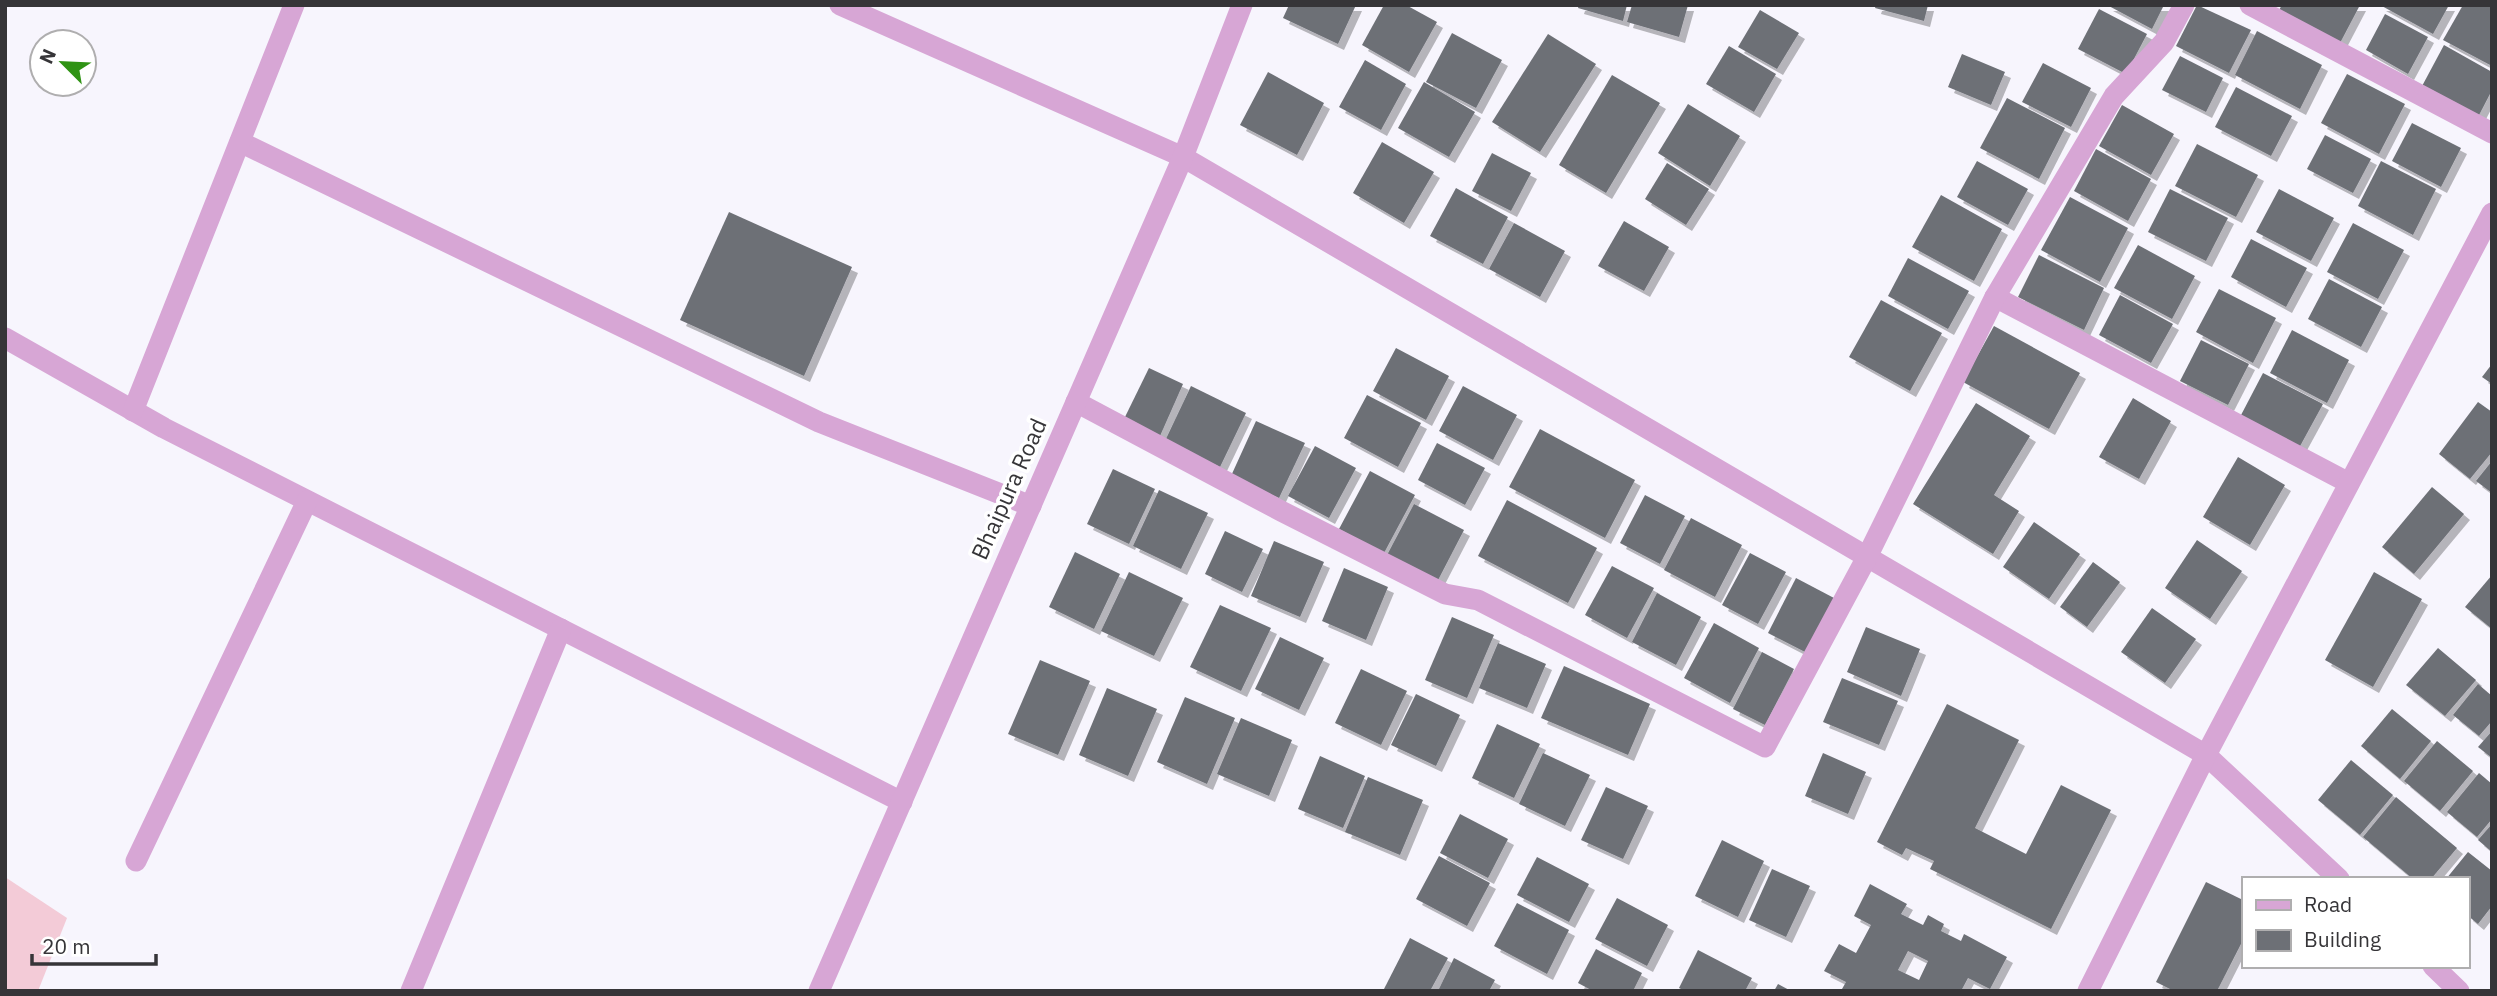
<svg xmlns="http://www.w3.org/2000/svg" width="2497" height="996" font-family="'IBM Plex Sans',sans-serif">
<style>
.green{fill:#f3cbd7}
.building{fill:#6d7076;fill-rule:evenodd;filter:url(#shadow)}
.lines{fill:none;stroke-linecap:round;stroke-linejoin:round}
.minor{stroke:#d7a6d5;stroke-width:21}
.labels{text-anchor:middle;stroke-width:7;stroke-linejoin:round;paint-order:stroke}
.street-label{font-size:23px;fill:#363538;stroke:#fff}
</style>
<defs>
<filter id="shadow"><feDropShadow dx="6" dy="6" stdDeviation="0" flood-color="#0004"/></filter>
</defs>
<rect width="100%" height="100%" fill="#f7f5fd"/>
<polygon class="green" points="5,877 67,918 38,991 5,991"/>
<g class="building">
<polygon points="1289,5 1356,5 1338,44 1283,18"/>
<polygon points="1384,5 1406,5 1437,22 1409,72 1362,45"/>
<polygon points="1579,5 1627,5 1623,21 1578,8"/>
<polygon points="1632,5 1688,5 1679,37 1627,22"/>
<polygon points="1876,5 1928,5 1924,21 1875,8"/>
<polygon points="2107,5 2164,5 2152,29"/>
<polygon points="2197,5 2251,30 2229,73 2176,46"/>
<polygon points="2282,5 2360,5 2340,43 2279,10"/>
<polygon points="2380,5 2449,5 2433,34"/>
<polygon points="2463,5 2492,5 2492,66 2443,40"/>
<polygon points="2099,9 2147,34 2126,74 2078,49"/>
<polygon points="1760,10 1799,33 1777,69 1738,47"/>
<polygon points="2385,14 2428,37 2408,74 2366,50"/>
<polygon points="2257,31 2322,65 2300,109 2235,75"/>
<polygon points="1452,33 1502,60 1476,108 1426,82"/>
<polygon points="1548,34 1596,64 1540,152 1492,122"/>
<polygon points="2444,45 2492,72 2492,90 2477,119 2421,88"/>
<polygon points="1729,46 1776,74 1754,112 1706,84"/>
<polygon points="1962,54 2005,72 1991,105 1948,87"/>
<polygon points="2180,56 2223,78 2206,112 2162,90"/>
<polygon points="1365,60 1406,84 1381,130 1339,107"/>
<polygon points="2043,63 2091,88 2071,127 2022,102"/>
<polygon points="1268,72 1324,103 1297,155 1240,125"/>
<polygon points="2347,74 2405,104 2379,154 2321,123"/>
<polygon points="1612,75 1660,103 1606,193 1559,165"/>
<polygon points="1424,82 1475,112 1449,157 1398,128"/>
<polygon points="2236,87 2292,116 2271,156 2215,127"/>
<polygon points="2007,98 2065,128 2039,179 1980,148"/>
<polygon points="1688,104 1740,136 1710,186 1658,153"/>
<polygon points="2122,105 2174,134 2151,175 2099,146"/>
<polygon points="2412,123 2461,148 2441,187 2392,161"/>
<polygon points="2325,135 2371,159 2353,193 2307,169"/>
<polygon points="1382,142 1434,172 1404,223 1353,193"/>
<polygon points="2197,144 2258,175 2236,217 2175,186"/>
<polygon points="2096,149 2151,179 2128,221 2074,191"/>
<polygon points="1492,153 1531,173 1511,211 1472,191"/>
<polygon points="1977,161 2028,189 2008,225 1957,197"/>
<polygon points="2381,161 2436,189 2413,235 2358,206"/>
<polygon points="1667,163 1709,189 1686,225 1645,199"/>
<polygon points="1456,188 1508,217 1483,264 1430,236"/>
<polygon points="2170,189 2228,218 2206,261 2148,232"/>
<polygon points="2279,189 2334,218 2311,261 2256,232"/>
<polygon points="1941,195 2002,229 1974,281 1912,247"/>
<polygon points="2070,197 2128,228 2100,282 2041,250"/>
<polygon points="729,212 852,267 804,376 680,320"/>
<polygon points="1624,221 1669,247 1644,291 1598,266"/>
<polygon points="1514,223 1565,251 1540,297 1489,269"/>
<polygon points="2353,223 2404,250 2378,299 2327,272"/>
<polygon points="2251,239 2307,268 2286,307 2231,277"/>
<polygon points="2138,245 2195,276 2172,319 2114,288"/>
<polygon points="2039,255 2104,288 2084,330 2018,297"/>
<polygon points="1908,258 1969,291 1948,329 1888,296"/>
<polygon points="2329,279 2382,307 2361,347 2308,319"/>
<polygon points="2219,289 2276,318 2253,363 2196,332"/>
<polygon points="2120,295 2173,324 2151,363 2099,335"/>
<polygon points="1881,300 1942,333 1910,391 1849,357"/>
<polygon points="1994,326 2080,373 2049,429 1963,382"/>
<polygon points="2292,330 2349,360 2327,403 2270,373"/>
<polygon points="2201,340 2249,364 2228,405 2180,381"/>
<polygon points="1396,348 1449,376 1426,420 1373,391"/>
<polygon points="2492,364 2492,384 2482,377"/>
<polygon points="1149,368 1183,384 1160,436 1124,419"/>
<polygon points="2263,373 2323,404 2299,448 2240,417"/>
<polygon points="1191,386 1246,413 1220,467 1165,441"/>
<polygon points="1463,386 1517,415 1493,460 1439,431"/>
<polygon points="1367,395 1421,423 1398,467 1344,438"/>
<polygon points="2133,398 2171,421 2139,479 2099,457"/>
<polygon points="2478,402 2492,412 2492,452 2470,479 2439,454"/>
<polygon points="1976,403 2030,436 1994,495 2019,511 1993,554 1913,504"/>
<polygon points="1256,421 1305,443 1279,498 1231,476"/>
<polygon points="1540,429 1635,480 1605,538 1509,487"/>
<polygon points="1437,443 1485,468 1465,505 1418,480"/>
<polygon points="1315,446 1356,468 1329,518 1288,496"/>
<polygon points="2238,457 2285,485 2250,545 2203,517"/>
<polygon points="2492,461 2492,493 2476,481"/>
<polygon points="1113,469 1155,489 1129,544 1087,524"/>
<polygon points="1370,471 1415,495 1384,553 1339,529"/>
<polygon points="2432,487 2464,514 2414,574 2382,547"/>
<polygon points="1159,490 1208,513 1181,569 1133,546"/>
<polygon points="1645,495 1685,516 1660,564 1620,543"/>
<polygon points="1507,500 1597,548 1568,603 1478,556"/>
<polygon points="1414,504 1464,530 1436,584 1386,557"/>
<polygon points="1691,518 1742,545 1715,597 1664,570"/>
<polygon points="2034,522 2080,554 2049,599 2003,567"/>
<polygon points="1225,531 1263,549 1242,592 1205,574"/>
<polygon points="2197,540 2242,571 2210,619 2165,588"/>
<polygon points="1274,541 1324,562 1300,617 1251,596"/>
<polygon points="1075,552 1120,574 1094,629 1049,607"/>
<polygon points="1750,553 1786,572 1758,624 1722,605"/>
<polygon points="2093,562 2120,582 2087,627 2060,607"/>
<polygon points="1612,566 1654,588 1627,638 1585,615"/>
<polygon points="1344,568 1388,587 1366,640 1322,621"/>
<polygon points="1129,572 1183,598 1154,656 1101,631"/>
<polygon points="2374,572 2422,599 2373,687 2325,660"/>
<polygon points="2492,575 2492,629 2465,607"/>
<polygon points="1796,578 1834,598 1805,652 1768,633"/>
<polygon points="1657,593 1701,617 1676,665 1632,642"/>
<polygon points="1220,605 1271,628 1241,691 1190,667"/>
<polygon points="2152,608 2196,639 2165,683 2121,652"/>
<polygon points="1452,617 1494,635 1467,698 1425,680"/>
<polygon points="1714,623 1759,648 1730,703 1684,678"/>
<polygon points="1866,627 1920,649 1901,696 1847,672"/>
<polygon points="1280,637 1324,658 1299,710 1255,689"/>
<polygon points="1498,643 1546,664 1527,708 1479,688"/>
<polygon points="2438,648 2476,680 2445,716 2406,685"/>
<polygon points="1762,652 1794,669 1765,725 1733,709"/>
<polygon points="1040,660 1090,681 1058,755 1008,734"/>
<polygon points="1564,666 1650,704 1628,755 1541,718"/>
<polygon points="1361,669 1407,691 1381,745 1335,723"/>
<polygon points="1842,678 1898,701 1879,745 1823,722"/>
<polygon points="2478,684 2492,696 2492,721 2479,736 2453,715"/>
<polygon points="1107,688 1157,709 1128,776 1079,755"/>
<polygon points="1416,694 1460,715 1436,766 1391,745"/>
<polygon points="1185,697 1235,718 1207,784 1157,762"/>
<polygon points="1947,704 2019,740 1975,828 2026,854 2061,785 2111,810 2051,929 1930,869 1934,861 1906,848 1902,855 1877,842"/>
<polygon points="2392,709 2431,741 2400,779 2361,746"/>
<polygon points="1241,718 1292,740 1269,796 1217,774"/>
<polygon points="1497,724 1540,744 1514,798 1472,778"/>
<polygon points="2492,731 2492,758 2478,747"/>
<polygon points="2437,741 2473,771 2440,811 2404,781"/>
<polygon points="1543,753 1590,775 1565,826 1519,804"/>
<polygon points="1823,753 1866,772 1848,814 1805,796"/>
<polygon points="1320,756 1365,776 1343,828 1298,809"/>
<polygon points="2351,760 2393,795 2360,835 2318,800"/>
<polygon points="2479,773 2492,784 2492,819 2477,837 2447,812"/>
<polygon points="1368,777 1423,800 1400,855 1345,832"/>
<polygon points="1606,787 1648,806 1623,859 1581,840"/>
<polygon points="2396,797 2457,848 2431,879 2413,879 2363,837"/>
<polygon points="1460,814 1508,839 1488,878 1440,853"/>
<polygon points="2492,824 2492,852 2478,840"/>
<polygon points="1722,840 1764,861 1738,917 1695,896"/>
<polygon points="2468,852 2492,871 2492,906 2478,924 2467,915 2467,879 2446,879"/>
<polygon points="1439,856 1490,883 1467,926 1416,899"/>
<polygon points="1537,857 1589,884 1569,922 1517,895"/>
<polygon points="1772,869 1810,886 1786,937 1749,920"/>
<polygon points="2206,882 2243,900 2243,940 2217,991 2174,991 2156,982"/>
<path d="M1870 884 1907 904 1901 914 1923 925 1928 915 1944 924 1941 931 1961 941 1964 934 2007 957 1990 989 1968 978 1961 991H1845L1842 989 1846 982 1824 971 1839 944 1856 953 1871 925 1854 916ZM1908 951 1928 961 1919 980 1898 970Z"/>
<polygon points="1617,898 1668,925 1647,966 1595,939"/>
<polygon points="1517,903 1569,930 1547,974 1494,946"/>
<polygon points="1410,938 1448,958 1430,991 1388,991 1384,989"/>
<polygon points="1596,949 1642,973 1633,991 1593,991 1578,983"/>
<polygon points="1698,950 1752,978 1745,991 1685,991 1679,988"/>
<polygon points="1454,958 1495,980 1489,991 1438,991"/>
<polygon points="1778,984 1791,991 1774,991"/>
</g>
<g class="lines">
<g class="minor">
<polyline points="840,5 1183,157 2206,755 2339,879"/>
<polyline points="2250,5 2492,133"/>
<polyline points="240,142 819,422 1031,506"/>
<polyline points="1995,297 2349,483"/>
<polyline points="5,338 164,428 902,802"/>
<polyline points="1076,402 1281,511 1445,594 1478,600 1765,747 1867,557 1995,297 2114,96 2164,42 2184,5"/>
<polyline points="133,411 294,5"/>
<polyline points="136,861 307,501"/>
<polyline points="2433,966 2459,991"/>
<polyline points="411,991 561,629"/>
<polyline points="819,991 1183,157 1242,5"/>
<polyline points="2088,991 2206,755 2492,213"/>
</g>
</g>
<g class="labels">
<g class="street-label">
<text transform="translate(1009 489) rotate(-66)" y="8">Bhaipura Road</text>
</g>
</g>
<rect width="2497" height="996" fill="none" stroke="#363538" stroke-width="14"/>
<rect x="2242" y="877" width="228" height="91" fill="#ffffff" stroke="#afaeaf" stroke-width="2"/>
<rect x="2256" y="900" width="35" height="10" fill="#d7a6d5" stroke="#afaeaf" stroke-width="2"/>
<text x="2304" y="912" font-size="21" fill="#363538">Road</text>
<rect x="2256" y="930" width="35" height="21" fill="#6d7076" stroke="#afaeaf" stroke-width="2"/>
<text x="2304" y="947" font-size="21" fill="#363538">Building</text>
<g transform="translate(63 63) rotate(294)"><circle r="33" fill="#ffffff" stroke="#afaeaf" stroke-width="2"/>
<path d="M0-5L12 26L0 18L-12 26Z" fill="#2f9314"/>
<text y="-10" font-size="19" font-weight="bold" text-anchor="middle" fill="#363538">N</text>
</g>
<path d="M32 954v10h124v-10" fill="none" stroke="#363538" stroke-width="3.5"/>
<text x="42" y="954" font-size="21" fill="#363538" stroke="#ffffff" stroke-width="5" paint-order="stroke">20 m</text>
</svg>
